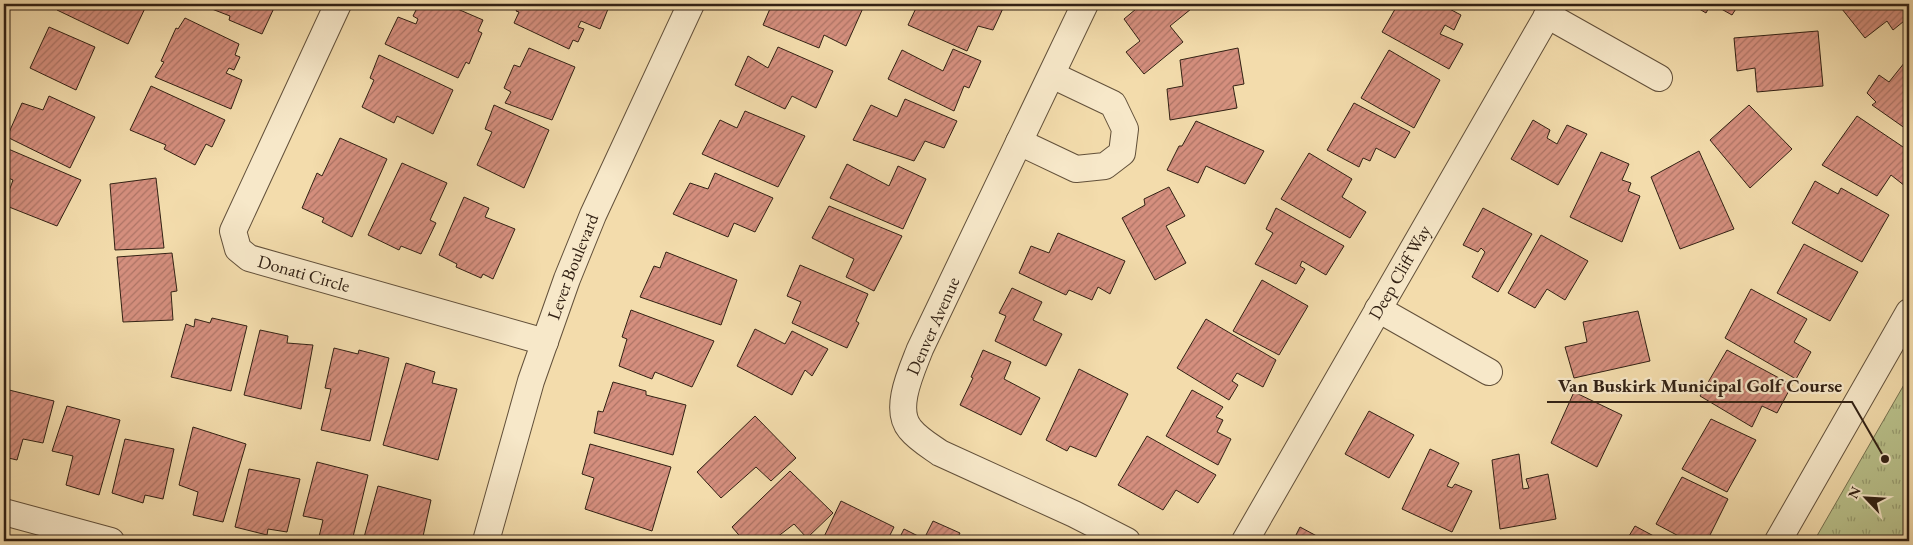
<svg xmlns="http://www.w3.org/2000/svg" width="1913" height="545" font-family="'EB Garamond',serif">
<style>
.grass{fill:url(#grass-tufts);stroke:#767150}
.building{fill:url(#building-hatch);stroke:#322114}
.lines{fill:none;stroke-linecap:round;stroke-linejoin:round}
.street-casing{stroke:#62503a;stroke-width:28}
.street{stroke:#f7e8c9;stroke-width:26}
.labels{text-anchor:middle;stroke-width:4.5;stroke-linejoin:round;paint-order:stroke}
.street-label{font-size:18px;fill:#322114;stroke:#f7e8c9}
.leader{fill:none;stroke:#322114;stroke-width:2}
.callout-dot{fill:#322114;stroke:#f7e8c9;stroke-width:2}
.callout-label{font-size:19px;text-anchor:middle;font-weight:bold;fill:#322114;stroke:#f7e8c9;stroke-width:4.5;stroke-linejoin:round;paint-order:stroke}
</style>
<defs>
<pattern id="grass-tufts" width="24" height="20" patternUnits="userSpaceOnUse" patternTransform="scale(1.25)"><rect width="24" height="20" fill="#b9c18b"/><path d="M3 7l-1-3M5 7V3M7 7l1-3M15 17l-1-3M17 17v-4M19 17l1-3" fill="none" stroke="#979c70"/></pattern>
<pattern id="building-hatch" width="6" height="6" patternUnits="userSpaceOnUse" patternTransform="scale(1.25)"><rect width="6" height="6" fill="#d58f7e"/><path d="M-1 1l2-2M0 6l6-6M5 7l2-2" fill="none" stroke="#ad7466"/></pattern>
</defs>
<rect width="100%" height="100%" fill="#f3dcac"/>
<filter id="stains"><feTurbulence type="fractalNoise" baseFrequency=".004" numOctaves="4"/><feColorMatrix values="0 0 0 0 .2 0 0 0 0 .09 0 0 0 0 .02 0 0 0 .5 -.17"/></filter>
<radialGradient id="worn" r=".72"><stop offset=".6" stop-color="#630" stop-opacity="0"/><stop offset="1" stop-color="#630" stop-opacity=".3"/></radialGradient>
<polygon class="grass" points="1909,376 1909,541 1814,541"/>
<g class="building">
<polygon points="59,4 147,4 128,44 57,10"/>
<polygon points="199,4 281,4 279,9 274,8 262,34 229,20 230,16"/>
<polygon points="419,4 426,6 427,4 446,4 483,20 478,31 482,33 469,64 466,62 458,78 385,44 398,17 416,24 418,19 413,16"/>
<polygon points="520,4 610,4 600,29 581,21 578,27 584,29 578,42 573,40 569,49 514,23 519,12 516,11"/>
<polygon points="772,4 854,4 863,8 846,46 824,35 819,48 763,25"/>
<polygon points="918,4 1005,4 993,30 978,26 967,51 908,25"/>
<polygon points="1142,4 1187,4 1191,9 1170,26 1183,42 1144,74 1126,52 1140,41 1124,19"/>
<polygon points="1398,4 1440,4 1461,15 1454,30 1445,25 1440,34 1463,44 1449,69 1382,32"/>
<polygon points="1691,4 1711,4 1706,13"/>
<polygon points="1717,4 1739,4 1732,15 1716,6"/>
<polygon points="1838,4 1909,4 1909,17 1893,30 1887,21 1865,38"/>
<polygon points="185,18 239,44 235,55 240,57 234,70 229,68 226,73 242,80 231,109 155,77 164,62 161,61 176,28 178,29"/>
<polygon points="49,27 95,47 76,90 30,68"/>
<polygon points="1818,31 1823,86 1757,92 1755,68 1737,71 1734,38"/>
<polygon points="778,47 833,71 816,108 792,96 785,109 735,85 748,56 768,68"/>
<polygon points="529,48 575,67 552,120 505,103 511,92 504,88 514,65 520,67"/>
<polygon points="1238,48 1244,84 1233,86 1237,108 1170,120 1167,89 1183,86 1180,60"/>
<polygon points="953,49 981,61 969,88 964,86 954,111 888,79 902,50 943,71"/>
<polygon points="1389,50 1440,80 1414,128 1361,98"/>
<polygon points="379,55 453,90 433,134 397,116 394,123 362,107 374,80 370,78"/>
<polygon points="1905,62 1909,65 1909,131 1872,105 1876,102 1867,93 1879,75 1889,82"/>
<polygon points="151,86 225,120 212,147 206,144 195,165 164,149 166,145 130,130"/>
<polygon points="49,96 95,117 70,168 7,137 22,103 43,110"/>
<polygon points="905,99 957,121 944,148 925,141 914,161 853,140 871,105 897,117"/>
<polygon points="1354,103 1410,132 1395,158 1376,148 1370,161 1363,158 1359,167 1327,150"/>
<polygon points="494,105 549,130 524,188 477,165 492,132 485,129"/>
<polygon points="1749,105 1792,149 1750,188 1710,140"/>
<polygon points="745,111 805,136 778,187 702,154 720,120 737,128"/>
<polygon points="1857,116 1909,151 1909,181 1905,186 1891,175 1877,196 1822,165"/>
<polygon points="1533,120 1550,130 1547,138 1557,144 1567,125 1587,134 1558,185 1511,159"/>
<polygon points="1196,121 1264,151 1245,184 1206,166 1198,183 1167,170 1179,146 1182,146"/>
<polygon points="340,138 387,159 352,237 322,222 324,218 302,208 317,173 322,176"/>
<polygon points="6,148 81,180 57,226 4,205 13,180 4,176 4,153"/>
<polygon points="1699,151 1734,229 1680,249 1651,177"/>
<polygon points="1601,152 1629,164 1622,180 1631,183 1628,191 1640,196 1622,242 1570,217"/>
<polygon points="1309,153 1352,179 1342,197 1366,212 1350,238 1281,199"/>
<polygon points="402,163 447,183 430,220 436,223 421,254 401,246 399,250 368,235"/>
<polygon points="847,164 889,186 898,166 926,179 903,229 830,198"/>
<polygon points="715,173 773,198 755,232 734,223 728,237 673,214 690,183 708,189"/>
<polygon points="156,178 164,248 115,250 110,184"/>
<polygon points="1815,181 1838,194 1841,188 1889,215 1862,262 1792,223"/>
<polygon points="1169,187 1185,216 1166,226 1186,263 1155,280 1122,218 1145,205 1144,199"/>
<polygon points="464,197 489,208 485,217 515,229 493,279 483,274 481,278 456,267 457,264 439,255"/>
<polygon points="829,206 902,236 874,291 846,277 854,259 812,238"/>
<polygon points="1276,208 1344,246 1326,275 1302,261 1300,266 1305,269 1296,284 1255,264 1273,233 1266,229"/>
<polygon points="1483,208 1532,234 1498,292 1472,277 1485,252 1481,248 1478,252 1463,245"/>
<polygon points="1058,233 1125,261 1110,294 1098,287 1092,300 1069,290 1066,295 1019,273 1031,246 1049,253"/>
<polygon points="1541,235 1588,261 1565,300 1547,289 1535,308 1508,293"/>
<polygon points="1804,244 1858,272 1830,321 1777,293"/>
<polygon points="666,252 737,280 721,325 640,297 654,266 660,268"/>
<polygon points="172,253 177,291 171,292 173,320 123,322 117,257"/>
<polygon points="800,265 868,294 856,321 859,323 847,348 792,323 801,302 787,296"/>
<polygon points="1262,280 1308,306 1279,355 1233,331"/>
<polygon points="1012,288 1042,302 1033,320 1062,334 1046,366 995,341 1006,316 999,313"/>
<polygon points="1751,289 1807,319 1794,342 1811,352 1796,379 1725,338"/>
<polygon points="631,310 714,341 692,387 655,372 652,379 619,366 627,339 622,337"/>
<polygon points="1638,311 1650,361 1574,378 1565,347 1587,342 1583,322"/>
<polygon points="212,318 247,326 231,391 171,377 186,324 194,327 195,319 210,323"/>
<polygon points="1206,319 1276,360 1263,387 1237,373 1232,381 1238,385 1229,400 1177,368"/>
<polygon points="755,329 785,344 792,331 828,349 812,376 805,370 792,395 737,366"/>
<polygon points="260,330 288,336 287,343 313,345 301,409 244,395"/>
<polygon points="334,348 358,354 359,350 389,358 370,441 321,430 331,389 325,388"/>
<polygon points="983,350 1011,362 1004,379 1040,398 1021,435 960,405 973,378 971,377"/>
<polygon points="1727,350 1792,385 1777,413 1762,406 1752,427 1700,396"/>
<polygon points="406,363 435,372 432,383 457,389 438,460 383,445"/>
<polygon points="1079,369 1128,394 1096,457 1070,446 1067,451 1046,440"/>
<polygon points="613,382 646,391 646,395 686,405 673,455 594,433 598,411 603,412"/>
<polygon points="5,389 54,401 43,443 23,439 17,460 4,457 4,395"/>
<polygon points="1192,390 1223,407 1216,417 1223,420 1217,432 1231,439 1218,465 1166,436"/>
<polygon points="1574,392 1622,415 1597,467 1551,443"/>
<polygon points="67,406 120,420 99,495 66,485 73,456 52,451"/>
<polygon points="1369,411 1414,435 1389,478 1345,454"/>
<polygon points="755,416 796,458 771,481 756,467 721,498 697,472"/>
<polygon points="1711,419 1756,440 1727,492 1682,469"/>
<polygon points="193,427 246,444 223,522 193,515 198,492 179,485"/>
<polygon points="1147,436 1216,475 1198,503 1176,490 1163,510 1118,485"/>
<polygon points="125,439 174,449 163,499 145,495 143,503 112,493"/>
<polygon points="590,444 671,467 652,531 585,509 594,478 582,474"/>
<polygon points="1430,449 1459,463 1447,486 1452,488 1455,484 1472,491 1452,532 1402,509"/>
<polygon points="1519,454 1523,489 1529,488 1526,479 1548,474 1556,519 1500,529 1492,460"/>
<polygon points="317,462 368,475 352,541 318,541 323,520 303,516"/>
<polygon points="249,469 300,479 287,532 268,529 267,535 235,527"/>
<polygon points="790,471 833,513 807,538 794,524 772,541 744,541 732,527"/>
<polygon points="1682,477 1728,499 1707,541 1688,541 1656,524"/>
<polygon points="378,486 431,500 422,541 402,541 404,538 395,536 394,541 363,541"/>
<polygon points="841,501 894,527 887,541 822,541"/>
<polygon points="933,521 960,533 956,541 898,541 904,529 924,539"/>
<polygon points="1635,526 1663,541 1626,541"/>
<polygon points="1300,527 1326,541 1293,541"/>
</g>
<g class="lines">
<g class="street-casing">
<g id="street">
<path id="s1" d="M338 4 233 231 238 249 249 258 545 342"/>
<path d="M1085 4 920 349C912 370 893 409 910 429 918 439 930 446 940 453L1074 514 1127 541"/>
<polyline points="1547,15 1659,78"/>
<polyline points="1019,142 1076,169 1105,166 1122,153 1125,129 1113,104 1052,75"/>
<polyline points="1378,309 1489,372"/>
<polyline points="4,512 111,541"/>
<path id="s2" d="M486 541 531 381 567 279 593 215 691 4"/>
<path id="s3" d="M1245 541 1554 4"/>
<polyline points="1778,541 1909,312"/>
</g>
</g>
<use href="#street" class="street"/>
</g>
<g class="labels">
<g class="street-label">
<text dy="6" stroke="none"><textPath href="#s2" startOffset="288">Lever Boulevard</textPath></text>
<text dy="6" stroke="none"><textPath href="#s3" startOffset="310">Deep Cliff Way</textPath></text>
<text dy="6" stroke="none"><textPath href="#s1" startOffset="340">Donati Circle</textPath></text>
<text transform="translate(933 326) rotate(-66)" y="6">Denver Avenue</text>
</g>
</g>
<path class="leader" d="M1885 459L1852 402H1547"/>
<circle class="callout-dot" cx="1885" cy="459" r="5"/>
<g class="callout-label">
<text x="1700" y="392">Van Buskirk Municipal Golf Course</text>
</g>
<rect width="1913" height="545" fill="none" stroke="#f3dcac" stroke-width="20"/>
<rect x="5" y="5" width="1903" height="535" fill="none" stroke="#322114" stroke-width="2.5"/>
<rect x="10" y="10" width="1893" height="525" fill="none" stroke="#322114"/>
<g transform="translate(1866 498) rotate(295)" stroke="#f7e8c9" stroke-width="4" paint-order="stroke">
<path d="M0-4L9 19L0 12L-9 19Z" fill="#322114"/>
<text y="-8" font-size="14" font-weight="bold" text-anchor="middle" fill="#322114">N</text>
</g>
<rect width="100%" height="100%" filter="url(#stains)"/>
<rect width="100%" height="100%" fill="url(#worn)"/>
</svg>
